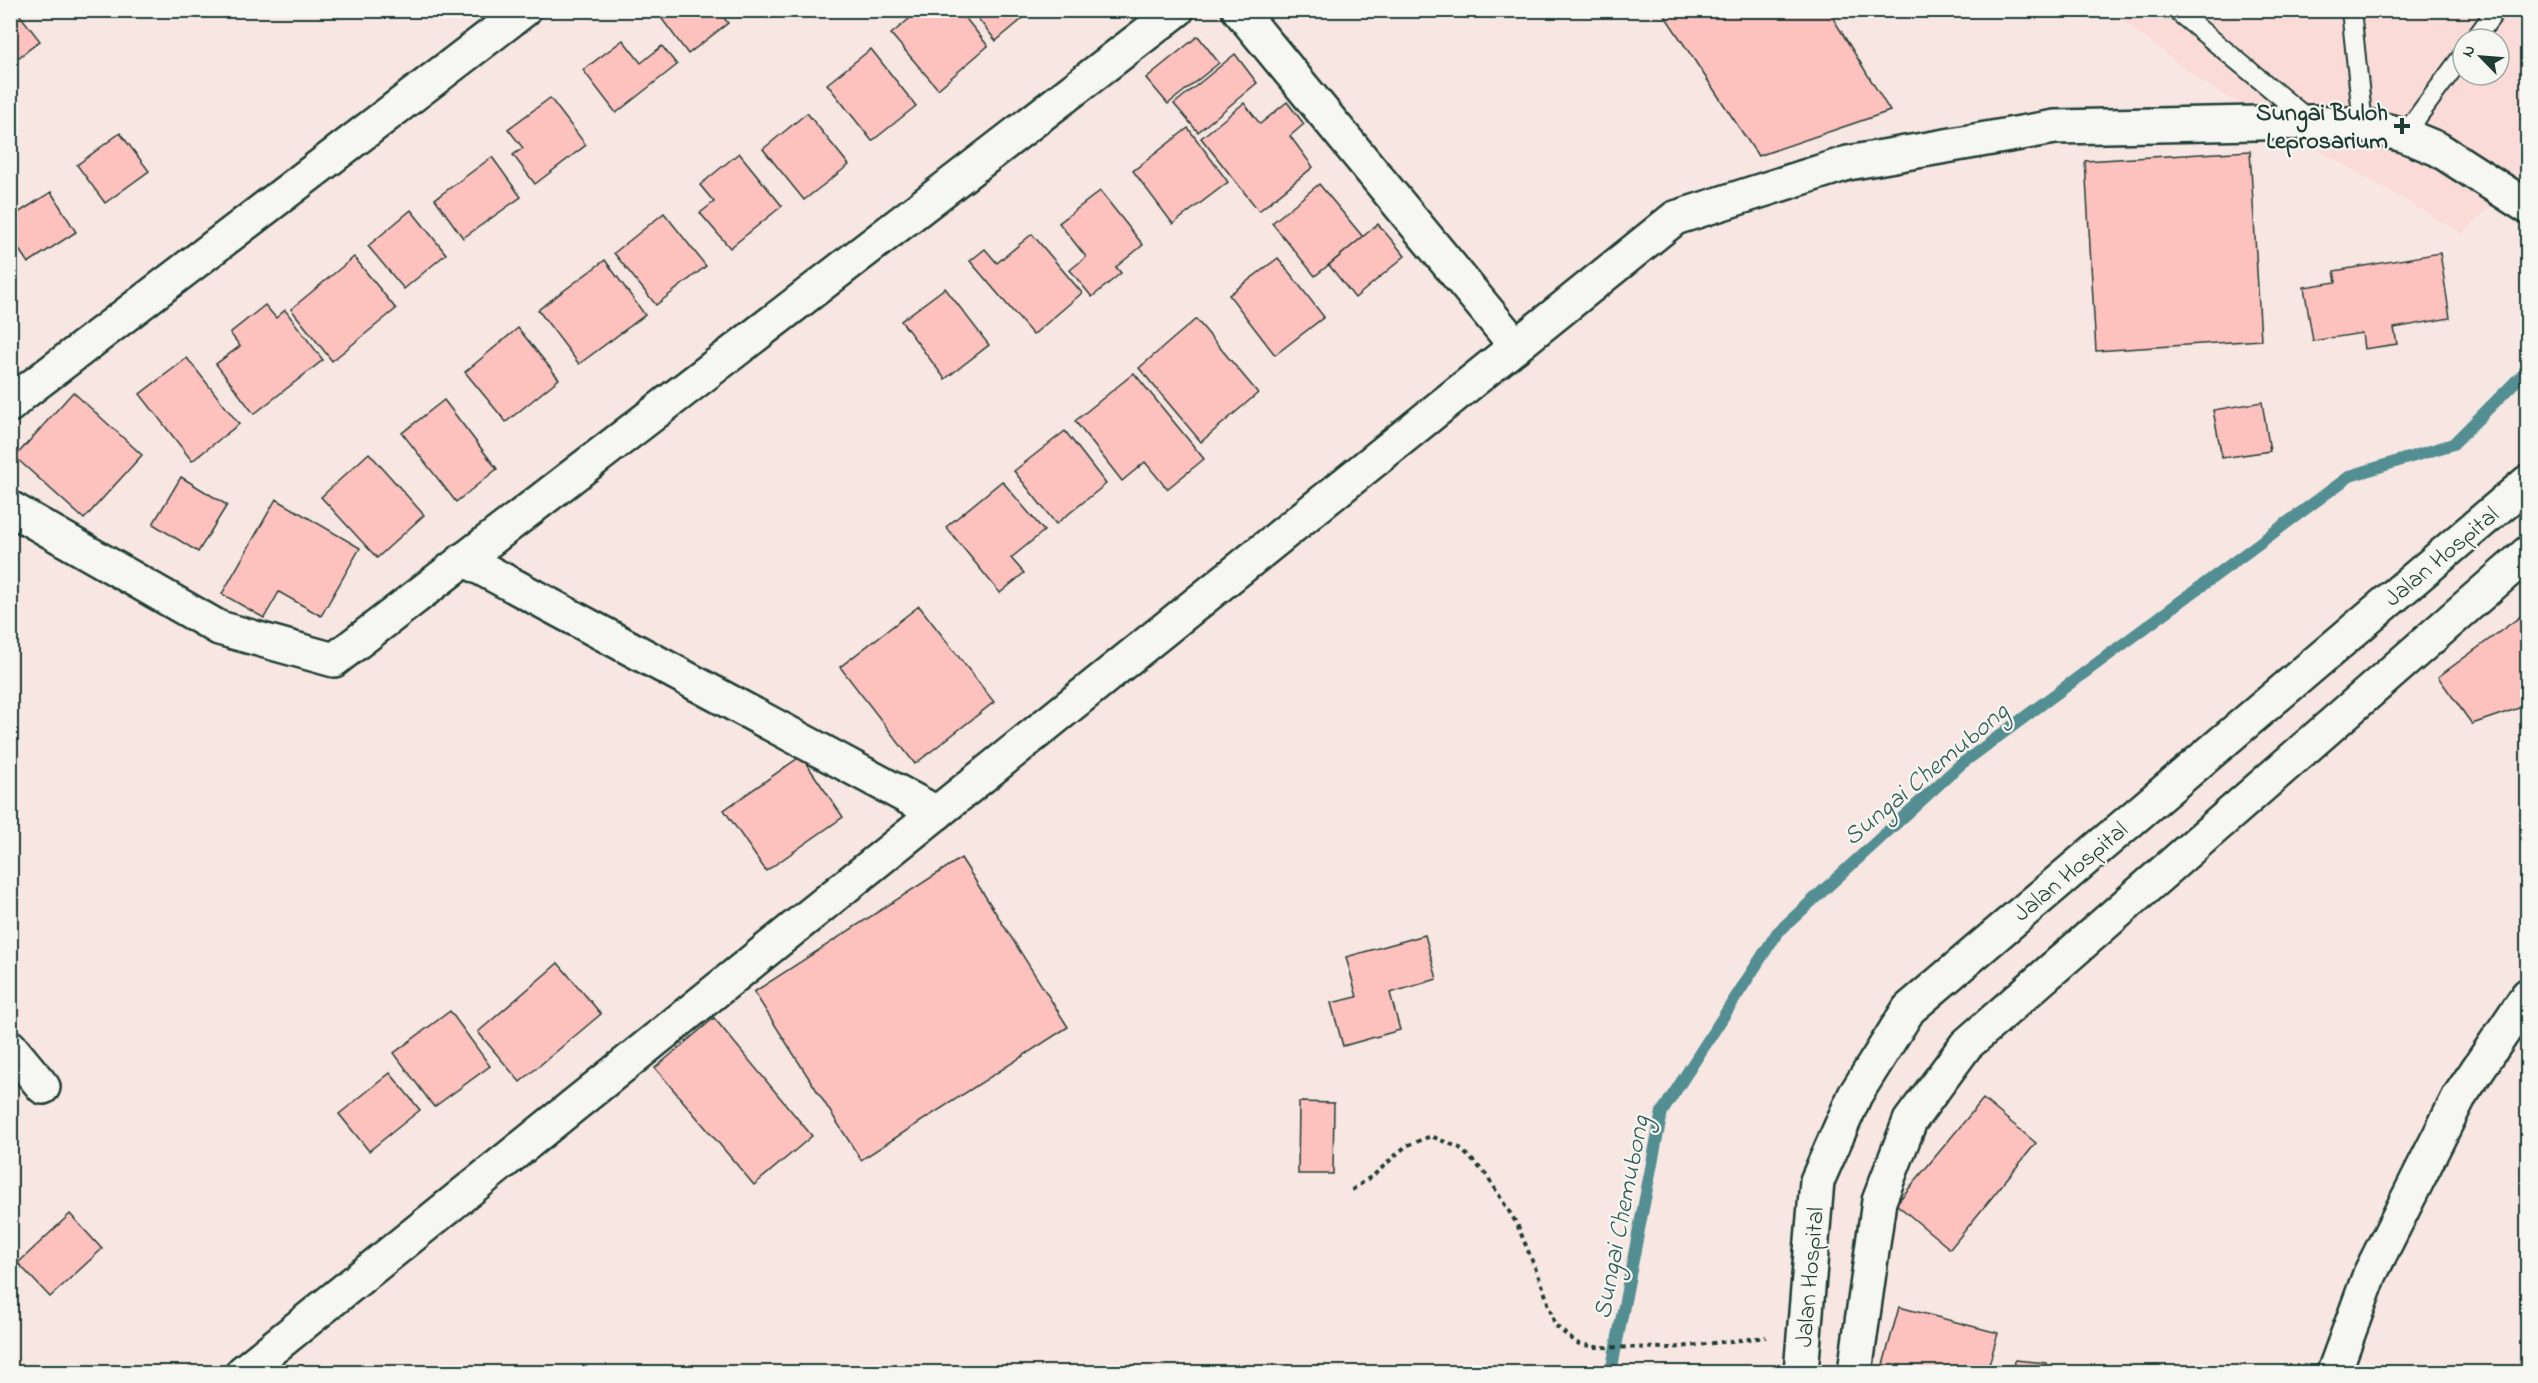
<svg xmlns="http://www.w3.org/2000/svg" width="2538" height="1383" font-family="'Indie Flower',sans-serif">
<style>
.built{fill:#fadbd7;fill-rule:evenodd}
.lines{fill:none;stroke-linecap:round;stroke-linejoin:round}
.stream{stroke:#538f92;stroke-width:12}
.building{fill:#fdc1be;stroke:#1f3d34;stroke-width:1.5}
.lane-casing{stroke:#1f3d34;stroke-width:22}
.street-casing{stroke:#1f3d34;stroke-width:38}
.secondary-casing{stroke:#1f3d34;stroke-width:38}
.path{stroke:#1f3d34;stroke-width:4;stroke-dasharray:4.5 4.5;stroke-linecap:butt}
.lane{stroke:#f6f6f2;stroke-width:18}
.street{stroke:#f6f6f2;stroke-width:33}
.secondary{stroke:#f6f6f2;stroke-width:33}
.poi-dot{fill:#1f3d34;stroke:#f6f6f2;stroke-width:2}
.labels{text-anchor:middle;stroke-width:4.5;stroke-linejoin:round;paint-order:stroke}
.poi-label{font-size:24px;font-weight:bold;fill:#1f3d34;stroke:#f6f6f2;text-anchor:end}
.street-label{font-size:24px;fill:#1f3d34;stroke:#f6f6f2}
.water-label{font-size:26px;font-style:italic;fill:#355f5b;stroke:#f6f6f2}
</style>
<rect width="100%" height="100%" fill="#f8e6e2"/>
<filter id="ink" filterUnits="userSpaceOnUse"><feTurbulence type="fractalNoise" baseFrequency=".0167" numOctaves="2"/><feDisplacementMap in="SourceGraphic" scale="12" xChannelSelector="R" yChannelSelector="G"/><feConvolveMatrix kernelMatrix="1 2 1 2 8 2 1 2 1" color-interpolation-filters="sRGB"/></filter>
<g filter="url(#ink)">
<path class="built" d="M2110 11H2527V168L2463 234 2204 83ZM2463 39H2499V75H2463Z"/>
<g class="lines">
<polyline class="stream" points="1611,1372 1662,1112 1777,933 1960,765 2350,476 2453,444 2528,369"/>
</g>
<g class="building">
<polygon points="10,10 16,10 40,41 10,64"/>
<polygon points="718,10 728,23 688,54 656,11"/>
<polygon points="920,10 959,10 988,46 938,89 891,34"/>
<polygon points="971,10 1033,10 996,41"/>
<polygon points="1661,10 1828,10 1890,111 1758,156"/>
<polygon points="1198,36 1219,63 1168,104 1146,78"/>
<polygon points="623,40 641,63 662,46 677,65 616,113 583,70"/>
<polygon points="871,49 916,106 872,141 827,84"/>
<polygon points="1235,54 1257,83 1198,132 1174,104"/>
<polygon points="550,98 586,145 535,184 513,155 523,148 508,129"/>
<polygon points="1287,102 1304,124 1290,136 1313,167 1259,211 1201,138 1244,103 1260,124"/>
<polygon points="807,113 849,165 804,200 763,149"/>
<polygon points="1188,128 1228,182 1173,224 1133,171"/>
<polygon points="120,133 149,171 105,203 77,165"/>
<polygon points="2250,151 2261,340 2096,351 2085,161"/>
<polygon points="739,153 782,206 730,248 700,213 714,202 700,185"/>
<polygon points="492,157 521,197 463,238 435,199"/>
<polygon points="1319,184 1363,237 1315,276 1272,223"/>
<polygon points="1100,191 1143,245 1116,267 1121,273 1092,297 1070,270 1086,257 1059,223"/>
<polygon points="51,192 76,232 28,263 10,236 10,218"/>
<polygon points="411,210 446,254 404,289 368,246"/>
<polygon points="664,213 706,266 656,305 614,253"/>
<polygon points="1378,224 1405,256 1355,298 1329,265"/>
<polygon points="1032,234 1082,293 1033,335 970,261 985,249 997,263"/>
<polygon points="2440,253 2450,318 2394,328 2397,344 2364,349 2362,333 2313,341 2304,287 2336,282 2334,271"/>
<polygon points="354,257 396,309 332,361 291,309"/>
<polygon points="1278,258 1324,317 1275,355 1229,295"/>
<polygon points="605,260 645,315 579,364 538,310"/>
<polygon points="945,288 989,345 945,379 901,321"/>
<polygon points="265,305 276,318 285,310 323,360 254,414 216,364 240,346 230,333"/>
<polygon points="1196,319 1258,393 1201,442 1139,368"/>
<polygon points="518,328 559,379 506,422 465,372"/>
<polygon points="187,358 239,424 192,461 140,394"/>
<polygon points="1134,373 1204,459 1167,489 1145,462 1122,481 1075,421"/>
<polygon points="73,392 142,455 84,519 15,457"/>
<polygon points="444,400 497,469 456,502 402,433"/>
<polygon points="2262,402 2270,451 2222,458 2213,410"/>
<polygon points="1065,431 1106,484 1056,524 1014,471"/>
<polygon points="369,453 424,515 377,558 321,497"/>
<polygon points="181,477 227,505 198,552 153,524"/>
<polygon points="1002,481 1044,531 1011,558 1024,573 1000,593 946,527"/>
<polygon points="276,499 360,548 321,616 279,592 264,618 222,594"/>
<polygon points="919,606 994,702 915,764 840,667"/>
<polygon points="2528,611 2528,705 2472,724 2438,677"/>
<polygon points="801,756 843,817 766,871 724,810"/>
<polygon points="961,858 1068,1027 861,1160 754,992"/>
<polygon points="1425,935 1437,979 1390,993 1400,1030 1343,1046 1331,1003 1357,997 1346,957"/>
<polygon points="558,963 601,1014 520,1082 478,1032"/>
<polygon points="450,1011 490,1066 434,1107 394,1053"/>
<polygon points="714,1018 812,1136 754,1185 655,1068"/>
<polygon points="390,1073 420,1110 369,1151 339,1114"/>
<polygon points="1983,1099 2036,1143 1950,1249 1896,1204"/>
<polygon points="1299,1102 1334,1103 1333,1174 1298,1174"/>
<polygon points="70,1214 102,1249 50,1297 18,1263"/>
<polygon points="1899,1307 1998,1333 1987,1372 1881,1372"/>
<polygon points="2015,1360 2047,1363 2046,1372 2014,1372"/>
</g>
<g class="lines">
<g class="lane-casing">
<g id="lane">
<polyline points="2176,10 2309,120"/>
<polyline points="2351,10 2363,125"/>
<polyline points="2475,39 2496,10"/>
<polyline points="2404,135 2463,55"/>
</g>
</g>
<g class="street-casing">
<g id="street">
<polyline points="1239,10 1516,346"/>
<polyline points="10,405 21,395 524,10"/>
<polyline points="10,508 219,628 334,660 1177,10"/>
<polyline points="464,559 937,813"/>
<polyline points="10,1047 43,1087"/>
<polyline points="243,1372 1675,218 1848,163 2055,127 2311,122 2363,125 2404,135 2438,149 2528,207"/>
<polyline points="2334,1372 2370,1274 2459,1097 2528,995"/>
</g>
</g>
<g class="secondary-casing">
<g id="secondary">
<polyline points="1801,1372 1817,1181 1855,1095 1909,1009 2528,482"/>
<polyline points="1855,1372 1879,1201 1910,1121 1966,1045 2528,553"/>
</g>
</g>
<polyline class="path" points="1352,1190 1375,1174 1406,1146 1431,1136 1460,1148 1485,1173 1517,1224 1543,1287 1555,1325 1576,1343 1595,1347 1671,1348 1766,1337"/>
<use href="#lane" class="lane"/>
<use href="#street" class="street"/>
<use href="#secondary" class="secondary"/>
</g>
</g>
<path class="poi-dot" d="M2399 117h6v6h6v6h-6v6h-6v-6h-6v-6h6z"/>
<g class="labels">
<g class="poi-label">
<text x="2388" y="120">Sungai Buloh<tspan x="2388" dy="28">Leprosarium</tspan></text>
</g>
<g class="street-label">
<text transform="translate(2441 556) rotate(-40)" y="8">Jalan Hospital</text>
<text transform="translate(2070 871) rotate(-40)" y="8">Jalan Hospital</text>
<text transform="translate(1809 1277) rotate(-85)" y="8">Jalan Hospital</text>
</g>
<g class="water-label">
<text transform="translate(1925 773) rotate(-40)" y="9">Sungai Chemubong</text>
<text transform="translate(1620 1217) rotate(-79)" y="9">Sungai Chemubong</text>
</g>
</g>
<rect width="2538" height="1383" fill="none" stroke="#f6f6f2" stroke-width="36"/>
<rect x="18" y="18" width="2502" height="1347" fill="none" stroke="#1f3d34" stroke-width="2" filter="url(#ink)"/>
<g transform="translate(2481 57) rotate(295)"><circle r="28" fill="#f6f6f2" stroke="#a0aca6" stroke-width="1.5"/>
<path d="M0-4.5L10 22L0 15L-10 22Z" fill="#1f3d34"/>
<text y="-9" font-size="16" font-weight="bold" text-anchor="middle" fill="#1f3d34">N</text>
</g>
</svg>
